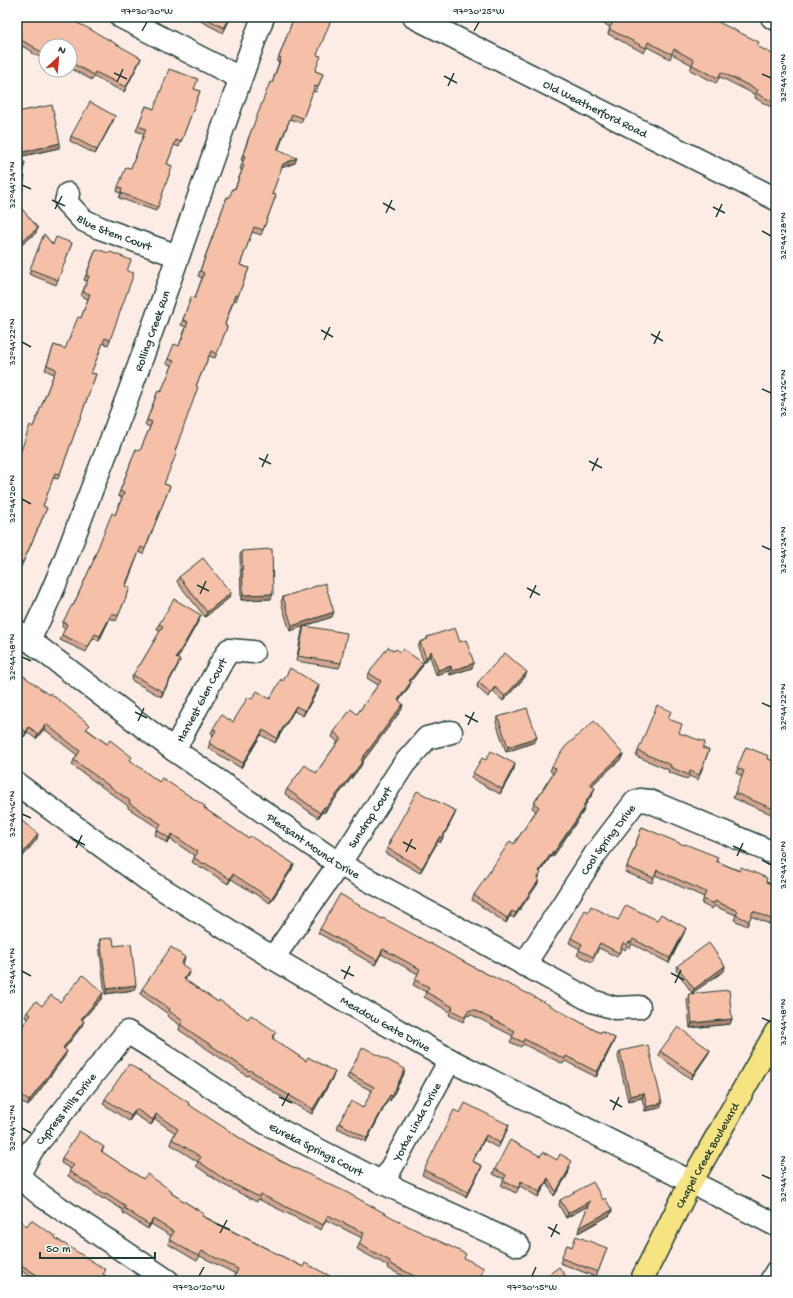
<svg xmlns="http://www.w3.org/2000/svg" width="793" height="1298" font-family="'Gochi Hand',sans-serif">
<style>
.lines{fill:none;stroke-linecap:round;stroke-linejoin:round}
.minor-casing{stroke:#1f3d34;stroke-width:25}
.major-casing{stroke:#1f3d34;stroke-width:25}
.minor{stroke:#fff;stroke-width:22}
.major{stroke:#f6e381;stroke-width:22}
.wall{fill:#d3a590;stroke:#1f3d34}
.shaded-wall{fill:#ac8675;stroke:#1f3d34}
.building{fill:#f5c0a7;stroke:#1f3d34}
.ticks{fill:none;stroke:#1f3d34;stroke-width:1.5}
.labels{text-anchor:middle;stroke-width:3;stroke-linejoin:round;paint-order:stroke}
.street-label{font-size:12px;fill:#1f3d34;stroke:#fff}
.neatline{fill:none;stroke:#1f3d34;stroke-width:1.5}
.ticks-label{font-size:10px;text-anchor:middle;fill:#1f3d34}
</style>
<rect width="100%" height="100%" fill="#fcece5"/>
<filter id="ink" filterUnits="userSpaceOnUse"><feTurbulence type="fractalNoise" baseFrequency=".025" numOctaves="2"/><feDisplacementMap in="SourceGraphic" scale="8" xChannelSelector="R" yChannelSelector="G"/><feConvolveMatrix kernelMatrix="1 2 1 2 8 2 1 2 1" color-interpolation-filters="sRGB"/></filter>
<g filter="url(#ink)">
<g class="lines">
<g class="minor-casing">
<g id="minor">
<polyline points="121,17 240,78"/>
<path id="s1" d="M414 17 776 199"/>
<polyline points="772,17 776,19"/>
<path id="s2" d="M68 194 66 202 83 220 100 228 178 256"/>
<path id="s3" d="M17 631 174 750 339 864 592 1001 615 1008 639 1007"/>
<path id="s4" d="M29 640C55 591 73 538 93 486 155 332 205 173 263 17"/>
<path id="s5" d="M174 750 221 663 229 650 253 652"/>
<path id="s6" d="M17 784 148 880 273 958 358 1008 450 1060 776 1225"/>
<path id="s7" d="M273 958 339 864 404 764 427 738 451 732"/>
<path id="s8" d="M524 965 596 853 635 802 640 800 649 801 776 854"/>
<path id="s9" d="M383 1183 450 1060"/>
<path id="s10" d="M168 1281 42 1196 18 1176 32 1150 127 1032 161 1053 266 1123 383 1183 518 1245"/>
<polyline points="771,1281 776,1272"/>
</g>
</g>
<g class="major-casing">
<g id="major">
<path id="s11" d="M641 1281 691 1182 776 1032"/>
</g>
</g>
<use href="#minor" class="minor"/>
<use href="#major" class="major"/>
</g>
<g class="wall">
<polygon points="17,17 141,58 139,63 124,92 94,77 92,80 70,68 70,46 46,46 46,60 32,53 32,51 17,44"/>
<polygon points="193,17 231,17 223,33"/>
<polygon points="294,17 317,55 315,71 323,74 316,92 313,91 301,123 290,119 278,151 295,163 281,168 272,194 276,195 261,235 252,232 240,265 249,268 236,301 234,300 225,324 227,327 215,358 209,356 196,386 164,484 170,486 143,554 139,552 126,586 128,593 116,621 110,618 99,641 93,638 86,652 60,640 65,629 62,627 63,622 73,606 94,560 93,560 95,555 115,515 122,498 118,496 136,449 140,451 150,427 145,425 158,391 161,392 172,366 166,363 168,359 179,346 186,327 181,325 191,297 195,298 202,278 198,276 227,197 229,198 235,188 242,170 240,169 243,161 241,160 248,139 272,83 279,62 277,62"/>
<polygon points="592,17 705,17 757,47 776,56 776,109 767,105 755,98 756,95 720,77 716,83 690,70 692,65 672,54 670,59 647,47 644,53 608,34 610,27"/>
<polygon points="194,89 200,91 179,147 174,145 167,164 172,166 156,211 119,198 121,193 117,192 118,187 131,168 144,134 136,131 146,106 154,109"/>
<polygon points="17,112 59,148 23,156 17,132"/>
<polygon points="115,116 113,121 95,154 70,141 71,136"/>
<polygon points="44,234 53,245 72,243 56,285 29,274"/>
<polygon points="96,249 127,271 110,340 108,345 103,343 91,373 96,374 58,479 53,478 43,506 47,508 21,567 18,566 33,427 54,374 45,370 54,345 65,349 81,318 88,299 81,296 87,281 84,280"/>
<polygon points="242,551 271,599 241,600 240,555"/>
<polygon points="179,577 231,593 229,598 205,617 177,582"/>
<polygon points="283,597 332,617 305,626 341,663 339,668 296,661 303,626 290,631 281,602"/>
<polygon points="199,620 177,659 178,665 161,697 131,680 133,675 140,665 161,630 157,629 159,624"/>
<polygon points="427,637 460,642 472,668 450,675 449,671 436,675 430,656 424,663 418,647 420,642 427,640"/>
<polygon points="394,651 400,652 423,663 421,668 410,682 411,682 409,687 399,701 402,709 363,761 361,766 324,813 322,812 318,818 285,794 287,789 316,773 338,742 332,737 334,732 357,714 378,685 367,678 369,673"/>
<polygon points="17,671 88,730 159,782 204,808 292,869 270,903 231,879 228,884 203,868 202,869 192,862 195,856 170,839 167,843 155,835 158,828 128,808 128,806 72,765 74,760 77,755 44,729 36,739 27,732 24,737 17,731"/>
<polygon points="525,677 503,701 493,692 488,697 477,687 478,682"/>
<polygon points="283,681 318,690 303,716 294,711 275,743 261,735 241,768 208,748 213,735 211,733 213,729 233,722 252,699 270,699"/>
<polygon points="498,717 535,742 506,752 496,722"/>
<polygon points="669,719 679,733 703,748 709,750 698,780 689,776 687,779 668,772 669,770 636,756 638,751"/>
<polygon points="746,747 768,759 776,762 776,816 733,798 742,776 736,773"/>
<polygon points="623,754 621,759 592,785 593,793 584,807 583,812 553,857 551,856 540,872 539,878 538,880 539,880 537,885 514,918 510,916 506,923 472,900 474,895 514,844 536,811 532,808 534,803 553,773 550,771 552,766"/>
<polygon points="486,760 514,769 500,794 471,778 473,773"/>
<polygon points="456,811 454,816 440,843 438,841 420,873 385,853 389,846 388,845 390,840"/>
<polygon points="642,827 716,861 776,886 776,927 751,916 747,926 734,920 736,915 714,906 712,909 702,904 704,897 655,875 652,883 625,872"/>
<polygon points="588,912 618,920 657,920 684,933 669,963 632,944 630,948 627,946 625,950 622,948 617,957 599,948 592,962 577,955 580,949 569,943 571,938"/>
<polygon points="382,919 481,971 600,1033 615,1038 613,1043 596,1077 565,1061 563,1064 523,1044 521,1047 510,1042 513,1036 470,1014 469,1016 467,1015 463,1022 449,1015 450,1012 424,997 426,992 413,985 418,974 381,954 375,965 318,933 320,929"/>
<polygon points="100,939 114,946 134,990 105,994 99,944"/>
<polygon points="185,957 184,962 182,964 188,975 185,980 218,1002 274,1037 273,1039 306,1061 333,1077 312,1114 278,1095 248,1075 247,1076 179,1030 180,1025 167,1016 168,1014 140,994 142,989"/>
<polygon points="677,966 725,966 724,971 692,993 676,970"/>
<polygon points="689,994 732,1019 730,1024 690,1028 687,999"/>
<polygon points="102,998 82,1020 82,1026 64,1049 65,1056 28,1106 19,1100 17,1103 17,1033 28,1019 25,1017 27,1012 42,1006 60,1002"/>
<polygon points="710,1050 708,1054 691,1079 659,1056 660,1051"/>
<polygon points="620,1051 662,1103 660,1108 645,1111 642,1098 628,1101 618,1056"/>
<polygon points="349,1073 404,1074 390,1101 388,1100 366,1142 337,1128 339,1123 363,1108 372,1091 347,1078"/>
<polygon points="105,1099 188,1105 249,1144 464,1258 481,1274 492,1281 413,1281 387,1268 388,1266 357,1249 362,1238 326,1220 321,1230 258,1199 257,1202 222,1184 196,1166 198,1162 170,1144 172,1139 175,1133 155,1119 151,1125 134,1114 129,1121 103,1104"/>
<polygon points="460,1113 507,1130 498,1148 484,1140 473,1161 482,1166 480,1171 466,1197 422,1175 424,1170"/>
<polygon points="104,1147 102,1152 143,1179 171,1193 204,1214 203,1216 303,1267 330,1276 329,1280 332,1281 233,1281 236,1274 200,1256 197,1261 190,1257 168,1244 171,1236 151,1224 148,1229 123,1213 123,1210 104,1198 103,1199 68,1176 71,1169 61,1163 62,1158"/>
<polygon points="540,1156 557,1160 570,1166 568,1174 554,1196 547,1183 538,1197 520,1186 516,1193 501,1186 504,1179 493,1174 495,1169"/>
<polygon points="560,1200 603,1200 612,1210 610,1215 578,1233 588,1206 566,1218 559,1205"/>
<polygon points="17,1219 27,1226 55,1239 104,1275 113,1281 37,1281 17,1268"/>
<polygon points="567,1245 572,1247 607,1248 596,1277 560,1263"/>
</g>
<g class="shaded-wall">
<polygon points="230,17 231,17 223,33 224,28"/>
<polygon points="141,58 139,63 124,92 126,87"/>
<polygon points="115,116 113,121 95,154 97,150"/>
<polygon points="60,143 59,148 23,156 24,152"/>
<polygon points="297,158 295,163 281,168 283,164"/>
<polygon points="17,192 22,193 20,198 17,197"/>
<polygon points="38,228 36,233 17,249 17,245"/>
<polygon points="231,593 229,598 205,617 207,612"/>
<polygon points="273,594 271,599 241,600 243,595"/>
<polygon points="334,612 332,617 290,631 292,626"/>
<polygon points="112,613 110,618 99,641 100,636"/>
<polygon points="201,615 199,620 175,663 176,658"/>
<polygon points="431,651 430,656 424,663 426,658"/>
<polygon points="180,660 178,665 161,697 163,692"/>
<polygon points="423,663 421,668 407,686 409,681"/>
<polygon points="474,663 472,668 450,675 452,671"/>
<polygon points="451,666 449,671 436,675 438,670"/>
<polygon points="527,672 525,677 503,701 505,696"/>
<polygon points="411,682 409,687 396,705 398,700"/>
<polygon points="319,685 318,690 303,716 305,711"/>
<polygon points="495,687 493,692 488,697 490,692"/>
<polygon points="403,704 402,709 360,765 361,760"/>
<polygon points="296,706 294,711 275,743 277,738"/>
<polygon points="46,724 44,729 36,739 38,734"/>
<polygon points="29,727 27,732 24,737 26,732"/>
<polygon points="263,730 261,735 241,768 243,763"/>
<polygon points="537,737 535,742 506,752 508,747"/>
<polygon points="623,754 621,759 588,789 590,784"/>
<polygon points="363,761 361,766 324,813 326,808"/>
<polygon points="515,764 514,769 500,794 502,789"/>
<polygon points="595,788 593,793 581,811 583,806"/>
<polygon points="324,807 322,812 318,818 320,813"/>
<polygon points="585,807 583,812 553,857 554,852"/>
<polygon points="456,811 454,816 440,843 442,838"/>
<polygon points="38,834 37,839 17,864 17,861"/>
<polygon points="172,834 170,839 167,843 169,838"/>
<polygon points="440,836 438,841 420,873 422,868"/>
<polygon points="553,851 551,856 537,876 539,871"/>
<polygon points="294,864 292,869 270,903 271,899"/>
<polygon points="233,874 231,879 228,884 230,879"/>
<polygon points="539,880 537,885 514,918 516,913"/>
<polygon points="512,911 510,916 506,923 507,918"/>
<polygon points="686,928 684,933 669,963 670,958"/>
<polygon points="383,949 381,954 375,965 377,960"/>
<polygon points="725,966 724,971 692,993 694,989"/>
<polygon points="190,970 188,975 182,984 184,979"/>
<polygon points="136,985 134,990 105,994 107,989"/>
<polygon points="103,993 102,998 79,1023 81,1019"/>
<polygon points="732,1019 730,1024 690,1028 692,1023"/>
<polygon points="84,1021 82,1026 61,1053 63,1048"/>
<polygon points="615,1038 613,1043 596,1077 597,1072"/>
<polygon points="710,1050 708,1054 691,1079 693,1074"/>
<polygon points="67,1051 65,1056 28,1106 29,1101"/>
<polygon points="405,1069 404,1074 390,1101 392,1096"/>
<polygon points="335,1072 333,1077 312,1114 313,1109"/>
<polygon points="644,1093 642,1098 628,1101 630,1096"/>
<polygon points="21,1095 19,1100 17,1103 17,1101"/>
<polygon points="390,1095 388,1100 366,1142 367,1138"/>
<polygon points="662,1103 660,1108 645,1111 647,1107"/>
<polygon points="136,1109 134,1114 129,1121 131,1116"/>
<polygon points="156,1114 155,1119 151,1125 153,1120"/>
<polygon points="509,1125 507,1130 498,1148 500,1143"/>
<polygon points="486,1135 484,1140 470,1166 472,1161"/>
<polygon points="482,1166 480,1171 466,1197 468,1192"/>
<polygon points="569,1169 568,1174 554,1196 556,1192"/>
<polygon points="548,1178 547,1183 538,1197 540,1192"/>
<polygon points="590,1201 588,1206 566,1218 568,1213"/>
<polygon points="612,1210 610,1215 578,1233 579,1228"/>
<polygon points="153,1219 151,1224 148,1229 149,1225"/>
</g>
<g class="building">
<polygon points="17,17 64,17 86,27 141,58 126,87 95,72 94,75 70,62 70,46 46,46 46,54 34,48 34,47 17,38"/>
<polygon points="204,17 230,17 224,28"/>
<polygon points="294,17 325,17 331,20 317,55 321,56 315,71 323,74 318,87 315,86 303,118 292,114 277,150 297,158 283,164 272,194 276,195 263,230 254,227 240,265 249,268 238,296 235,295 225,324 227,327 217,354 211,351 196,386 198,387 175,451 177,452 164,484 170,486 145,549 141,547 125,586 130,588 118,616 112,613 100,636 95,634 88,647 62,635 67,624 63,622 72,605 73,606 96,555 95,555 112,513 115,515 124,493 120,491 136,449 140,451 152,422 147,420 158,391 161,392 174,361 168,359 174,344 179,346 188,322 183,320 191,297 195,298 204,273 200,271 227,197 229,198 233,188 235,189 244,165 242,164 245,156 243,155 250,134 270,82 272,83 281,58 279,57"/>
<polygon points="603,17 705,17 714,22 714,20 759,42 757,46 776,56 776,103 769,100 756,93 758,90 721,72 718,78 692,65 694,60 674,49 671,54 648,42 646,48 609,29 613,22"/>
<polygon points="169,69 198,79 194,89 200,91 181,142 176,140 167,164 172,166 158,207 121,193 122,188 118,187 126,167 131,168 146,129 138,126 146,106 154,109"/>
<polygon points="90,102 115,116 97,150 71,136"/>
<polygon points="52,105 60,143 24,152 17,120 17,112"/>
<polygon points="17,161 25,162 23,176 25,176 22,193 17,192"/>
<polygon points="17,203 38,228 17,245"/>
<polygon points="44,234 53,245 56,237 72,243 58,280 30,269"/>
<polygon points="96,249 109,253 110,252 131,260 127,271 134,273 110,340 105,338 91,373 96,374 60,474 55,473 43,506 47,508 23,562 19,561 17,566 17,462 30,425 33,427 56,369 47,365 54,345 65,349 78,317 81,318 90,294 83,292 89,276 86,276"/>
<polygon points="272,549 273,594 243,595 242,551"/>
<polygon points="203,558 231,593 207,612 179,577"/>
<polygon points="325,583 334,612 292,626 283,597"/>
<polygon points="174,599 201,615 176,658 180,660 163,692 133,675 139,665 140,665 163,626 159,624"/>
<polygon points="304,626 347,633 341,663 298,656"/>
<polygon points="455,628 460,642 466,640 474,663 452,671 451,666 438,670 431,651 426,658 420,642 428,639 427,637"/>
<polygon points="388,647 394,651 396,649 400,652 403,649 423,663 409,681 411,682 398,700 403,704 361,760 363,761 326,808 324,807 320,813 287,789 305,765 316,773 341,738 334,732 351,709 357,714 381,681 369,673"/>
<polygon points="505,653 527,672 505,696 495,687 490,692 478,682"/>
<polygon points="290,668 319,685 305,711 296,706 277,738 263,730 243,763 209,743 216,730 213,729 221,715 233,722 248,697 252,699 257,691 270,699 281,679 283,681"/>
<polygon points="17,671 49,695 50,693 90,725 86,729 107,744 110,740 132,757 130,760 159,782 162,778 205,806 204,808 248,838 250,836 294,864 271,899 233,874 230,879 205,863 204,864 194,858 198,852 172,834 169,838 157,830 161,824 129,803 130,801 74,760 80,751 46,724 38,734 29,727 26,732 17,725 17,714 19,712 17,711"/>
<polygon points="657,705 671,711 668,719 682,724 679,733 705,742 703,748 709,750 699,775 690,771 689,775 670,767 671,765 638,751"/>
<polygon points="527,708 537,737 508,747 498,717"/>
<polygon points="594,721 623,754 590,784 595,788 583,806 585,807 554,852 553,851 539,871 541,873 537,879 539,880 516,913 512,911 507,918 474,895 510,841 514,844 539,807 534,803 556,769 552,766 565,747"/>
<polygon points="746,747 769,756 768,759 776,762 776,810 735,793 744,771 737,768"/>
<polygon points="491,751 515,764 502,789 473,773 482,758 486,760"/>
<polygon points="417,791 456,811 442,838 440,836 422,868 387,848 391,841 390,840"/>
<polygon points="17,817 38,834 17,861"/>
<polygon points="642,827 684,845 685,844 718,857 716,861 739,871 741,867 767,878 766,882 776,886 776,921 753,911 749,921 736,915 738,911 715,901 714,904 703,899 706,892 657,870 654,878 627,867"/>
<polygon points="340,894 382,919 383,918 481,971 531,995 600,1033 601,1031 615,1038 597,1072 566,1056 565,1059 524,1039 523,1042 512,1037 515,1031 472,1009 471,1011 469,1010 465,1017 451,1010 453,1007 426,992 429,987 415,980 420,969 383,949 377,960 320,929"/>
<polygon points="626,905 657,920 661,914 686,928 670,958 633,939 631,943 629,942 627,945 623,943 619,953 600,943 593,957 579,950 582,944 571,938 585,910 588,912 591,906 618,920"/>
<polygon points="113,938 114,946 131,944 136,985 107,989 100,939"/>
<polygon points="709,943 725,966 694,989 677,966"/>
<polygon points="171,947 185,957 181,964 190,970 184,979 218,1002 219,1000 248,1019 251,1015 276,1032 272,1038 306,1061 308,1057 335,1072 313,1109 280,1090 250,1070 249,1071 181,1025 183,1021 169,1011 170,1009 142,989"/>
<polygon points="83,975 103,993 81,1019 84,1021 63,1048 67,1051 29,1101 21,1095 17,1101 17,1052 18,1051 17,1049 18,1048 17,1047 17,1033 31,1015 27,1012 36,1001 42,1006 51,995 60,1002"/>
<polygon points="729,990 732,1019 692,1023 689,994"/>
<polygon points="678,1027 710,1050 693,1074 660,1051"/>
<polygon points="648,1045 662,1103 647,1107 644,1093 630,1096 620,1051"/>
<polygon points="363,1047 405,1069 392,1096 390,1095 367,1138 339,1123 351,1101 363,1108 374,1087 349,1073"/>
<polygon points="129,1064 189,1103 188,1104 249,1144 278,1159 278,1160 346,1192 408,1226 466,1254 464,1258 484,1268 481,1274 493,1280 492,1281 419,1281 420,1279 389,1263 390,1261 359,1244 364,1233 328,1215 323,1225 260,1194 259,1197 224,1179 198,1161 201,1157 172,1139 178,1129 156,1114 153,1120 136,1109 131,1116 105,1099"/>
<polygon points="465,1103 509,1125 500,1143 486,1135 472,1161 482,1166 468,1192 424,1170 454,1110 460,1113"/>
<polygon points="79,1131 104,1147 101,1151 143,1179 147,1174 172,1191 171,1193 204,1214 202,1216 303,1267 305,1263 330,1276 329,1279 332,1281 245,1281 235,1276 238,1269 202,1251 199,1256 192,1253 169,1239 174,1232 153,1219 149,1225 124,1208 126,1206 106,1193 105,1194 69,1171 74,1165 62,1158"/>
<polygon points="510,1140 540,1156 543,1152 557,1160 560,1154 572,1161 568,1168 569,1169 556,1192 548,1178 540,1192 521,1181 518,1188 503,1181 506,1175 495,1169"/>
<polygon points="593,1182 603,1200 605,1198 612,1210 579,1228 590,1201 568,1213 560,1200"/>
<polygon points="17,1219 27,1226 31,1220 56,1237 55,1238 106,1270 103,1274 113,1281 46,1281 17,1262"/>
<polygon points="576,1236 607,1248 598,1272 561,1258 567,1245 572,1247"/>
<polygon points="559,1267 569,1281 540,1281"/>
</g>
</g>
<path class="ticks" d="M142 31 147 22M474 31 479 22M114 73 127 79M762 74 771 78M444 76 457 83M117 82 123 69M448 86 454 73M22 185 31 189M52 200 65 206M383 203 395 210M713 207 725 213M55 209 62 196M386 213 392 200M716 217 722 204M762 231 771 236M321 330 333 337M651 334 663 341M324 340 330 327M22 342 31 347M654 344 660 331M762 389 771 393M259 458 271 464M589 461 602 468M262 467 268 454M592 471 598 458M22 499 31 504M762 546 771 550M197 585 209 591M527 588 540 595M200 594 206 581M530 598 536 585M22 657 31 661M762 703 771 707M135 712 147 718M465 715 478 722M138 721 144 708M468 725 474 712M22 814 31 818M73 839 85 845M403 842 416 849M733 846 746 852M76 848 82 835M406 852 412 839M737 856 743 843M762 860 771 865M341 970 354 976M22 971 31 976M671 973 684 980M344 979 350 966M675 983 681 970M762 1018 771 1022M279 1097 292 1103M610 1100 622 1107M282 1106 289 1093M613 1110 619 1097M22 1128 31 1133M762 1175 771 1179M217 1224 230 1230M548 1227 560 1234M220 1233 227 1220M551 1237 557 1224M199 1276 204 1267M532 1276 536 1267"/>
<g class="labels">
<g class="street-label">
<text dy="4" stroke="none"><textPath href="#s1" startOffset="203">Old Weatherford Road</textPath></text>
<text dy="4" stroke="none"><textPath href="#s2" startOffset="67">Blue Stem Court</textPath></text>
<text dy="4" stroke="none"><textPath href="#s4" startOffset="333">Rolling Creek Run</textPath></text>
<text dy="4" stroke="none"><textPath href="#s5" startOffset="57">Harvest Glen Court</textPath></text>
<text dy="4" stroke="none"><textPath href="#s7" startOffset="171">Sundrop Court</textPath></text>
<text dy="4" stroke="none"><textPath href="#s8" startOffset="151">Cool Spring Drive</textPath></text>
<text dy="4" stroke="none"><textPath href="#s3" startOffset="366">Pleasant Mound Drive</textPath></text>
<text dy="4" stroke="none"><textPath href="#s6" startOffset="440">Meadow Gate Drive</textPath></text>
<text dy="4" stroke="none"><textPath href="#s10" startOffset="266">Cypress Hills Drive</textPath></text>
<text dy="4" stroke="none"><textPath href="#s9" startOffset="70">Yorba Linda Drive</textPath></text>
<text dy="4" stroke="none"><textPath href="#s10" startOffset="587">Eureka Springs Court</textPath></text>
<text dy="4" stroke="none"><textPath href="#s11" startOffset="142">Chapel Creek Boulevard</textPath></text>
</g>
</g>
<rect width="793" height="1298" fill="none" stroke="#fff" stroke-width="44"/>
<g transform="translate(58 58) rotate(26)"><circle r="19" fill="#ffffff" stroke="#a5b1ae"/>
<path d="M0-3L7 15L0 10L-7 15Z" fill="#c8321e"/>
<text y="-6" font-size="11" font-weight="bold" text-anchor="middle" fill="#1f3d34">N</text>
</g>
<path d="M40 1252v6h115v-6" fill="none" stroke="#1f3d34" stroke-width="2"/>
<text x="46" y="1252" font-size="12" fill="#1f3d34" stroke="#ffffff" stroke-width="3" paint-order="stroke">50 m</text>
<rect x="22" y="22" width="749" height="1254" class="neatline"/>
<g class="ticks-label">
<text x="147" y="14">97°30'30"W</text>
<text x="479" y="14">97°30'25"W</text>
<text transform="translate(782 78) rotate(-90)" y="4">32°44'30"N</text>
<text transform="translate(11 185) rotate(-90)" y="4">32°44'24"N</text>
<text transform="translate(782 236) rotate(-90)" y="4">32°44'28"N</text>
<text transform="translate(11 342) rotate(-90)" y="4">32°44'22"N</text>
<text transform="translate(782 393) rotate(-90)" y="4">32°44'26"N</text>
<text transform="translate(11 499) rotate(-90)" y="4">32°44'20"N</text>
<text transform="translate(782 550) rotate(-90)" y="4">32°44'24"N</text>
<text transform="translate(11 657) rotate(-90)" y="4">32°44'18"N</text>
<text transform="translate(782 707) rotate(-90)" y="4">32°44'22"N</text>
<text transform="translate(11 814) rotate(-90)" y="4">32°44'16"N</text>
<text transform="translate(782 865) rotate(-90)" y="4">32°44'20"N</text>
<text transform="translate(11 971) rotate(-90)" y="4">32°44'14"N</text>
<text transform="translate(782 1022) rotate(-90)" y="4">32°44'18"N</text>
<text transform="translate(11 1128) rotate(-90)" y="4">32°44'12"N</text>
<text transform="translate(782 1179) rotate(-90)" y="4">32°44'16"N</text>
<text x="199" y="1290">97°30'20"W</text>
<text x="532" y="1290">97°30'15"W</text>
</g>
</svg>
